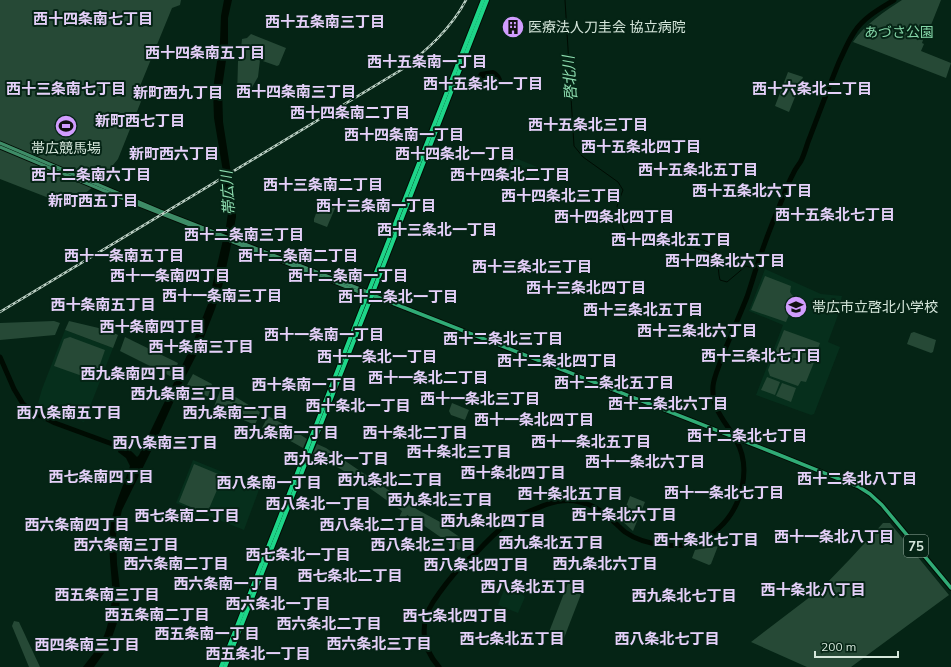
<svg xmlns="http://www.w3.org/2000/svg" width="951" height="667" font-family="Mulish,'Noto Sans JP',sans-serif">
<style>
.built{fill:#062f1c}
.green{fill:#264936}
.water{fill:#000b02}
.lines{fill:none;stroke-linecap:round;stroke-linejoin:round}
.stream{stroke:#000b02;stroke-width:1}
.river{stroke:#000b02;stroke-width:5}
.secondary-casing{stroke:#000c03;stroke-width:5}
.primary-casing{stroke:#000c03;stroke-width:5.5}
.highway-casing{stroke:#000c03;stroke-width:6}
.secondary{stroke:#3e8c67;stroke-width:3}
.primary{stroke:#30ab76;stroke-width:3.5}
.highway{stroke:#1ed589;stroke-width:4}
.rail-casing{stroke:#bdd0c5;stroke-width:2.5}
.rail{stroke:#052415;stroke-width:1;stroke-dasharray:3;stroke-linecap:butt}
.labels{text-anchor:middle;stroke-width:4;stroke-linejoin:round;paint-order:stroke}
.shield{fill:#052415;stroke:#97aca0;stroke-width:1}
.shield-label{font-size:13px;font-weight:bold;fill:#d5e6db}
.poi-label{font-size:14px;fill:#d5e6db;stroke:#052415;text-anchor:start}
.park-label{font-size:14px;fill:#84d5a7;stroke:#052415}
.neighbourhood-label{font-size:15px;font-weight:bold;fill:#e5d0f9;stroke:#052415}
.water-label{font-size:15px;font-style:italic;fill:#8edeb0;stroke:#052415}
</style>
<rect width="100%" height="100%" fill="#052415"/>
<g class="built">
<polygon points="513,157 542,169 536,182 507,171"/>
<polygon points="765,269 821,294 842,296 841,300 843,302 828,342 840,347 814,414 811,415 756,395 783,325 749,311"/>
<polygon points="65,330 113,348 84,422 45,408 38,403 42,389"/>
<polygon points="193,460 260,487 244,530 176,503"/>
<polygon points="507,582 525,597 518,613 498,605"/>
</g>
<g class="green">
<polygon points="0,0 181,0 180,5 172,8 138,91 144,94 118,159 99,182 83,195 68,203 66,200 54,200 0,179"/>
<path d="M902 0H941L927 35 925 34 922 43 924 44 921 51 951 63 946 78 853 42C865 24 884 12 902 0Z"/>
<polygon points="251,34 286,48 279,65 277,66 260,60 258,77 248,94 237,98 238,61 240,59 242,39 247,38"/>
<polygon points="788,72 803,77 789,112 775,106"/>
<polygon points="321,200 336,206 327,227 314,222 314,219"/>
<polygon points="765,276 791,286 790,292 792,295 796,298 786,322 751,310"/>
<polygon points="54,321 60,323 55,335 0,340 0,323"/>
<polygon points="69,321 107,330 118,335 113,348 65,330"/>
<polygon points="784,330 820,343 814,359 815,360 806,382 801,381 798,386 770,376 768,370"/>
<polygon points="914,332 936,340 933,352 931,353 907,344 911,333"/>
<polygon points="70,337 105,350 98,370 85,377 54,366 64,339"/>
<polygon points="125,337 178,363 172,377 120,351"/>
<polygon points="193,374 212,384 208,397 187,385"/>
<polygon points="767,377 780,382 775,395 761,390"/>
<polygon points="782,383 796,388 791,402 776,396"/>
<polygon points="221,388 260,412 255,425 214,407"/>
<polygon points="452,403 469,410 465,420 451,415 449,411"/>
<polygon points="268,416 285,425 281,436 262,428"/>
<polygon points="290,428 307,439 303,448 285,438"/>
<path d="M317 444 326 448 418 510 442 523V525L467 542 459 550 416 520 407 515 403 525 397 522 402 511C374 492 344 467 312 455Z"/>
<polygon points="194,464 223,476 208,511 206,510 205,513 179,502"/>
<polygon points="630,496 645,502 633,531 621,520"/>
<polygon points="883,523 890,523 949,595 851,667 807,667 751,642 823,587 850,559"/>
<polygon points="718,546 711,564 709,565 692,558 695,550"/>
<polygon points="568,583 583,589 564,638 549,632"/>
<polygon points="14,621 19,622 40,667 29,667 12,626"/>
</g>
<g class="water">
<path d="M224 0H232L228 18V46L222 88 223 122 232 180 235 195 236 217 230 250 222 287 215 309 199 350 181 385 153 447 122 510 116 535 117 564 120 589 119 617 109 646 94 667H83C89 659 96 651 101 642 109 629 113 600 112 585 111 567 108 549 110 530 112 508 123 488 130 466L126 458 118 452 120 445C127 448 132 451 137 457L139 455 192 345 208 304 226 227 228 213 227 195 214 118 213 89 220 42 221 16Z"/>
<path d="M493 70C498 72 501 76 502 80L499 85H497L478 78V75L480 72Z"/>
</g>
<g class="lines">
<path class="stream" d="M565 0 574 146 583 157 618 182 623 190 617 206 620 220 626 234 642 242 658 244 689 246C697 250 715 250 717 260 719 267 718 273 720 280L727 282 746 266 756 269"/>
<g class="river">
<polyline points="0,357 14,389 23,404 28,408 37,414 55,423 115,445 125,451"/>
<path d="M439 667C422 648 419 624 433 602 441 590 451 577 461 566 465 561 471 558 476 553 486 542 497 531 509 522 520 514 533 510 545 505 556 501 569 499 580 502 594 505 604 512 614 522 618 525 621 529 625 532 645 546 681 550 703 540 709 537 714 533 719 528 742 507 752 468 736 440 726 422 711 409 713 386 714 376 719 367 722 357 730 337 739 317 747 297 752 282 756 268 761 254 767 236 774 219 781 202 785 193 788 183 793 174 795 169 798 166 801 161 804 155 806 148 808 142 818 116 828 89 839 62 844 52 848 41 855 31 864 17 881 8 894 0"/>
</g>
<g class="secondary-casing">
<g id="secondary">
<polyline points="0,143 160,211 368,292 372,295"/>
<polyline points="0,147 119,197 367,295"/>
</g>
</g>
<g class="primary-casing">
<polyline id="primary" points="372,295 777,454 859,487 870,494 882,505 951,588"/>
</g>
<g class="highway-casing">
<g id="highway">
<polyline points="221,667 483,0"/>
<polyline points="225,667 370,300 487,0"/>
</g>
</g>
<use href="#secondary" class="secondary"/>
<use href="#primary" class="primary"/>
<use href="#highway" class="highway"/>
<g class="rail-casing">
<path id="rail" d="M0 312 401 70C426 51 451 29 466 0"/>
</g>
<use href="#rail" class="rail"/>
</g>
<defs>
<g id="building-disc" transform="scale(1.15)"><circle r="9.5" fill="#d19dfe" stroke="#052415"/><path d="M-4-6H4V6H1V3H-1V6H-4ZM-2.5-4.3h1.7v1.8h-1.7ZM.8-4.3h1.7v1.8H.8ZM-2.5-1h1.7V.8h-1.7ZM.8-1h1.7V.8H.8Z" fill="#111"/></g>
<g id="stadium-disc" transform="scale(1.15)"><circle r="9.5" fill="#d19dfe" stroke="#052415"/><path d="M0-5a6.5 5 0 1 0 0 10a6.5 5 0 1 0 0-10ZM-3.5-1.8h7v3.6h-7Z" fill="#111"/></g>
<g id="school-disc" transform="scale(1.15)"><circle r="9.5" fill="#d19dfe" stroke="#052415"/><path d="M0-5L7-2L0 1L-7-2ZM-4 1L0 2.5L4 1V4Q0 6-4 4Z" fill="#111"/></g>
</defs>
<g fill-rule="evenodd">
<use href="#building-disc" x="513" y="27"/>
<use href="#stadium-disc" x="66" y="126"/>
<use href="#school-disc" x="796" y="307"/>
</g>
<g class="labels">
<rect class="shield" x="904" y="535" width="24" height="22" rx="3"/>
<g class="shield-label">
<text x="916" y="551">75</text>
</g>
<g class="poi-label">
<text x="528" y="32">医療法人刀圭会 協立病院</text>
<text x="66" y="153" text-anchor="middle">帯広競馬場</text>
<text x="812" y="312">帯広市立啓北小学校</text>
</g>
<g class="park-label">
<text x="899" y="37">あづさ公園</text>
</g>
<g class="neighbourhood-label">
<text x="93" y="24">西十四条南七丁目</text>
<text x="325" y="27">西十五条南三丁目</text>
<text x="205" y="58">西十四条南五丁目</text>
<text x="427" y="67">西十五条南一丁目</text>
<text x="483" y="89">西十五条北一丁目</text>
<text x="66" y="94">西十三条南七丁目</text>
<text x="812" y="94">西十六条北二丁目</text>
<text x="296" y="97">西十四条南三丁目</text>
<text x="178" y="98">新町西九丁目</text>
<text x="350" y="118">西十四条南二丁目</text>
<text x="140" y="126">新町西七丁目</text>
<text x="588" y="130">西十五条北三丁目</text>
<text x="404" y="140">西十四条南一丁目</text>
<text x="641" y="152">西十五条北四丁目</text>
<text x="174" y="159">新町西六丁目</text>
<text x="455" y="159">西十四条北一丁目</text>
<text x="698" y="175">西十五条北五丁目</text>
<text x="91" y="180">西十二条南六丁目</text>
<text x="510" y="180">西十四条北二丁目</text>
<text x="323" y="190">西十三条南二丁目</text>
<text x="752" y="196">西十五条北六丁目</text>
<text x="561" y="201">西十四条北三丁目</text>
<text x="93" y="206">新町西五丁目</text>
<text x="376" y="211">西十三条南一丁目</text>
<text x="835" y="220">西十五条北七丁目</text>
<text x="614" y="222">西十四条北四丁目</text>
<text x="437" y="235">西十三条北一丁目</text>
<text x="244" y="240">西十二条南三丁目</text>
<text x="671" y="245">西十四条北五丁目</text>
<text x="124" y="261">西十一条南五丁目</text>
<text x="298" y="261">西十二条南二丁目</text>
<text x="725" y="266">西十四条北六丁目</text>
<text x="532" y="272">西十三条北三丁目</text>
<text x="170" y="281">西十一条南四丁目</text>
<text x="348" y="281">西十二条南一丁目</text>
<text x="586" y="293">西十三条北四丁目</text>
<text x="222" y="301">西十一条南三丁目</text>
<text x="398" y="302">西十二条北一丁目</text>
<text x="103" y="310">西十条南五丁目</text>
<text x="643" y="315">西十三条北五丁目</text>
<text x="152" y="332">西十条南四丁目</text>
<text x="697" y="336">西十三条北六丁目</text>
<text x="324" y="340">西十一条南一丁目</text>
<text x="503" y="344">西十二条北三丁目</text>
<text x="201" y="352">西十条南三丁目</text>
<text x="761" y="361">西十三条北七丁目</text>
<text x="377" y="362">西十一条北一丁目</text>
<text x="557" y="366">西十二条北四丁目</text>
<text x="133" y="379">西九条南四丁目</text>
<text x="428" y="383">西十一条北二丁目</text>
<text x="614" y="388">西十二条北五丁目</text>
<text x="304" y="390">西十条南一丁目</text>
<text x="183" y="399">西九条南三丁目</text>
<text x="480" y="404">西十一条北三丁目</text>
<text x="668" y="409">西十二条北六丁目</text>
<text x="358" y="411">西十条北一丁目</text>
<text x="69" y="418">西八条南五丁目</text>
<text x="235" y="418">西九条南二丁目</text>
<text x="534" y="425">西十一条北四丁目</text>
<text x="286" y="438">西九条南一丁目</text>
<text x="415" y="438">西十条北二丁目</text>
<text x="747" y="441">西十二条北七丁目</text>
<text x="591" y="447">西十一条北五丁目</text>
<text x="165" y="448">西八条南三丁目</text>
<text x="459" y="457">西十条北三丁目</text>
<text x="336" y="464">西九条北一丁目</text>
<text x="645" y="467">西十一条北六丁目</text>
<text x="513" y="478">西十条北四丁目</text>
<text x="101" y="482">西七条南四丁目</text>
<text x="857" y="484">西十二条北八丁目</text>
<text x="390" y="485">西九条北二丁目</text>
<text x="269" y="488">西八条南一丁目</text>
<text x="724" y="498">西十一条北七丁目</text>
<text x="570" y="499">西十条北五丁目</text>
<text x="440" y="505">西九条北三丁目</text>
<text x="318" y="509">西八条北一丁目</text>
<text x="624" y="520">西十条北六丁目</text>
<text x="187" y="521">西七条南二丁目</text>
<text x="493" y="526">西九条北四丁目</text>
<text x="77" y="530">西六条南四丁目</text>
<text x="372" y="530">西八条北二丁目</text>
<text x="834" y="542">西十一条北八丁目</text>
<text x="706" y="545">西十条北七丁目</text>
<text x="551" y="548">西九条北五丁目</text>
<text x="126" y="550">西六条南三丁目</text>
<text x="423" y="550">西八条北三丁目</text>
<text x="298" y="560">西七条北一丁目</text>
<text x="176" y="569">西六条南二丁目</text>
<text x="605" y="569">西九条北六丁目</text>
<text x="476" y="570">西八条北四丁目</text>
<text x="350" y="581">西七条北二丁目</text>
<text x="226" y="589">西六条南一丁目</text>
<text x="533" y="592">西八条北五丁目</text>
<text x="813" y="595">西十条北八丁目</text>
<text x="107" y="600">西五条南三丁目</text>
<text x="684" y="601">西九条北七丁目</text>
<text x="278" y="609">西六条北一丁目</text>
<text x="157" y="620">西五条南二丁目</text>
<text x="455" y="621">西七条北四丁目</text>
<text x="329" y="629">西六条北二丁目</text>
<text x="207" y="639">西五条南一丁目</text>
<text x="512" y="644">西七条北五丁目</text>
<text x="667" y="644">西八条北七丁目</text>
<text x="379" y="649">西六条北三丁目</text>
<text x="87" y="650">西四条南三丁目</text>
<text x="258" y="659">西五条北一丁目</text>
</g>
<g class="water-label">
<text transform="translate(570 78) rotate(-94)" y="5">啓北川</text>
<text transform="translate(228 193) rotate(-94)" y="5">帯広川</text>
</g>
</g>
<path d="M815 651v6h83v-6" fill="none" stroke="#d5e6db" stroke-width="2"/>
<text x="821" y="651" font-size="12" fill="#d5e6db" stroke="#052415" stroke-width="3" paint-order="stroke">200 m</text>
</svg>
